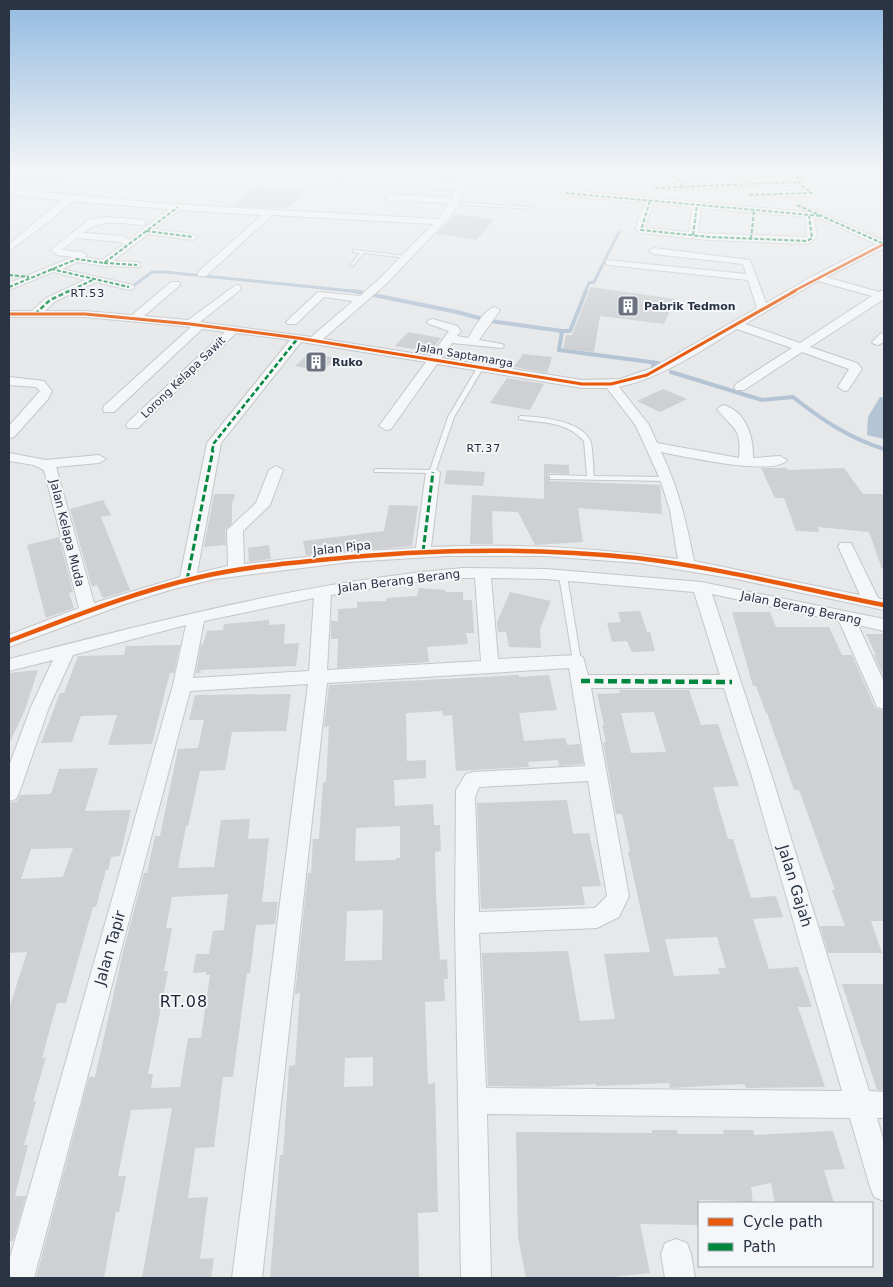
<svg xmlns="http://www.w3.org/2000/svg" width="893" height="1287" font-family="'DejaVu Sans',sans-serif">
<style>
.built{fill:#d4d7dd}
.water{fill:#b4c4d5}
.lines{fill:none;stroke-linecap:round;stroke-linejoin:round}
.stream-far1{stroke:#b4c4d5;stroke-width:3}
.stream{stroke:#b4c4d5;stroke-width:4}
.building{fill:#ced0d3;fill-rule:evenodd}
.lane-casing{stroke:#c4c6c8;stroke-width:2}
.street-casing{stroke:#c4c6c8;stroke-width:2}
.lane{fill:#f5f6f7;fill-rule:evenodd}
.street{fill:#f5f6f7;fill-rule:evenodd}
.quiet-far3{stroke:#00873e;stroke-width:2;stroke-dasharray:4 2;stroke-linecap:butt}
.quiet-far2{stroke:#00873e;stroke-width:2.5;stroke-dasharray:5 2.5;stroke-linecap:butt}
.quiet-far1{stroke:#00873e;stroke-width:3;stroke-dasharray:7 3;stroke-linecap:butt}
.quiet{stroke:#00873e;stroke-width:4.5;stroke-dasharray:9 4.5;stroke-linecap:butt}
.cycleway-far2-casing{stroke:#f4f6f9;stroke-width:4.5}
.cycleway-far1-casing{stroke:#f4f6f9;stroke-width:5}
.cycleway-casing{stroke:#f4f6f9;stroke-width:7}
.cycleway-far2{stroke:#e8590c;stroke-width:2.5}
.cycleway-far1{stroke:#e8590c;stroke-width:3}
.cycleway{stroke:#e8590c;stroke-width:4.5}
.labels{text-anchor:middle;stroke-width:4;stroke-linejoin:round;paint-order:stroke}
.far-neighbourhood-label{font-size:11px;letter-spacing:1px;fill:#1d2536;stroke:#f4f6f9}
.far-poi-label{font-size:11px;font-weight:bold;fill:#2b3445;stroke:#f4f6f9;text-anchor:start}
.far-street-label{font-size:11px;fill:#2b3445;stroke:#f4f6f9}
.street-label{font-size:12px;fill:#2b3445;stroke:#f4f6f9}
.near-street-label{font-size:15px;fill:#2b3445;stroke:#f4f6f9}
.near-neighbourhood-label{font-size:16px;letter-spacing:1px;fill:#1d2536;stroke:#f4f6f9}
</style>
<rect width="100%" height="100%" fill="#e6e8ea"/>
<polygon class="built" points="18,170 76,170 56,188 9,187 9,177"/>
<polygon class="water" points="880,397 884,398 884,439 867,435 868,417"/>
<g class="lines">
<g class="stream-far1">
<polyline points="133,286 152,272 165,272 361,292"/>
<polyline points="585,292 589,283 594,282 619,232"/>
</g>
<g class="stream">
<polyline points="354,291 457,312 490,321 562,331 559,350 658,363 653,366"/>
<polyline points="562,331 570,331 586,291"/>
<path d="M671 372 762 400 793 397C822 420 849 438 884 449"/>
</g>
</g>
<g class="building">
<polygon points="257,187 309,191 285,209 233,205"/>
<polygon points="456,214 494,219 477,240 436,234"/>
<polygon points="591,287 675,299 664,324 600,316 594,352 563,349 566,335 572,335"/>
<polygon points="408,332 441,338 430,352 395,346"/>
<polygon points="310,353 337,358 322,371 295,366"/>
<polygon points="523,354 552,357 547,373 514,367"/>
<polygon points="507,378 544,384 530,410 490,403"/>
<polygon points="663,389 687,399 660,412 637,401"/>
<polygon points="544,464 569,465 569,474 550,473 548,475 550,481 660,485 662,514 578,508 583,542 535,545 518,512 492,511 493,544 470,544 472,495 544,499"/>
<polygon points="761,468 787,468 788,470 844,468 863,494 884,494 884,568 882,569 869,532 818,527 819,532 796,531 784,498 775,498"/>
<polygon points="447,470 485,472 483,486 444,484"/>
<polygon points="214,494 235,494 232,504 232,523 225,530 226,545 204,547"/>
<polygon points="103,500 111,515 101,517 130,590 103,598 97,585 92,587 70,509"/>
<polygon points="389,505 418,506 412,546 306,555 303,541 384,531"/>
<polygon points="59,537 73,592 69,593 74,608 46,618 27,545"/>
<polygon points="269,545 271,559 249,562 248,548"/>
<polygon points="419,588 445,590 445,592 463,592 463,600 472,600 474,633 466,633 468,644 427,647 429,662 337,668 338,639 331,639 331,621 338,621 338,609 357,608 357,602 386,601 386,598 417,596"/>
<polygon points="510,592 551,601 540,629 541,648 509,647 506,632 498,632 497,622"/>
<polygon points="640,611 647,632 650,632 655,651 632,652 627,641 612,642 607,623 621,622 618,612"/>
<polygon points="732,612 770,612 776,627 829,627 842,655 852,655 875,708 884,711 884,921 871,921 882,953 828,953 820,926 845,926 832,890 835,890 799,790 794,790 767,713 766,713 756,686 753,686"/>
<polygon points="269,620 269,625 285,624 284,644 299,643 296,666 200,670 201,673 196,673 201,644 203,644 207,631 223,630 224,624"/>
<polygon points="866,634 884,634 884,678 874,655 876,655"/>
<polygon points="180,645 174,673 170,673 166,688 152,744 108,745 117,715 81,716 72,742 41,743 60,693 64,693 78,656 124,655 126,646"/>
<polygon points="38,670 25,710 9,744 9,673"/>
<path d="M519 675V677L549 675 557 710 519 713 524 741 565 738 567 745 580 744 583 764 559 766 558 760 528 762 529 767 456 771 452 715 443 716 442 711 406 713 407 761 426 760V778L394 780 395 806 433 804 434 825H440L441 851 435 852 436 896 440 960 447 959 448 979H444L445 1001 425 1002 428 1084 435 1083 438 1212 418 1213 419 1278H270L280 1155H283L289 1066 295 1065 300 993 295 994 308 873H311L313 839H319L323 782H326L329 726 324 727 329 685ZM400 826V858H396V860L355 861 356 828ZM383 910 382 960 345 961 347 911ZM373 1057V1086L344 1087 345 1058Z"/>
<path d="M619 690H689L701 725 718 724 739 786 713 787 728 839H733L751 898 776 896 783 917 753 919 769 969 798 967 812 1007H798L825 1087 746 1088 744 1084 670 1088 669 1083 596 1086V1084L543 1087 488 1086 482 953 568 951 580 1021 615 1019 604 954 650 952 628 852 630 851 622 814H616L603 742H606L602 725H604L597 694 620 693ZM654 712 666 752 631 753 621 713ZM717 937 726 968H718L720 974 674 976 665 939Z"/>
<path d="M291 694 286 731 232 732 225 770 200 771 188 826H186L178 868 214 867 221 820 250 819 248 839 269 838 262 902H278L275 924 256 925 250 973H247L233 1077H223L214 1147 195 1148 188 1198 208 1197 200 1259 214 1258 211 1278H142L172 1108 131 1110 118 1176H126L119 1212H116L104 1278H36L89 1077H95L123 952 144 873H147L155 836H160L178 749 198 748 204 720H189L195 695ZM228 894 224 930 213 931 209 954H196L193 973 206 972V975H210L201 1038H188L180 1087 151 1088 153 1074H148L168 971H164L172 928H166L172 897Z"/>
<path d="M98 768 85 811 131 810 120 856 111 857 108 870H106L96 907H93L66 1003H57L42 1058 46 1057 33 1102 36 1101 24 1145H28L15 1196H26L13 1241H9V1009L27 952 9 953V803L17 801 20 795 51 794 59 769ZM73 848 63 877 21 879 31 849Z"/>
<polygon points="567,800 573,834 589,833 601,886 582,887 585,905 481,909 477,803"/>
<polygon points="842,984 884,984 884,1090 877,1090"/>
<polygon points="652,1130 677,1130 678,1134 724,1134 723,1130 753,1130 754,1135 833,1131 845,1169 824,1170 834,1203 775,1203 771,1183 751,1187 753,1203 739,1203 738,1201 699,1200 699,1225 640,1224 650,1273 602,1278 526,1278 518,1237 516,1132 652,1133"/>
</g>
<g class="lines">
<g class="lane-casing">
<g id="lane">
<polygon points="454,202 531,207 533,208 531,209 452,204"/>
<polygon points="353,250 408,256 410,257 408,258 364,253 352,267 350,266 360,253 353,252"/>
<polygon points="480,366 483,368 454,417 435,473 374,472 374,470 376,469 430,470 448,417 477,368"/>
<path d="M521 416C540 417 580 420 590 440 593 446 593 468 594 476L667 477 671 479 667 481 550 479V475H553L587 476 584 441C564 420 545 424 519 419V417Z"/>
<polygon points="563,573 567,576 581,661 577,664 573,661 559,576"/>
</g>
</g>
<g class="street-casing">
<g id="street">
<polygon points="91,170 100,170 93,176 160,183 164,185 160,187 82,180 82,176"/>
<polygon points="176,170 281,175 288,173 292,170 300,170 294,177 281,179 179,173 176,173"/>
<path d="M461 170H469L467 178 508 181 512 183 508 185 465 183 457 207 450 217 386 284 323 339 431 356 449 331 429 324 427 322 429 320 433 319 457 326 461 331 457 336 468 338C475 328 483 310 495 307L500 310 479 340 502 344 504 346 502 348 452 343 442 358 582 380 620 379 652 368 757 308 748 280 609 265 606 264V260L746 274 743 264 654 254 649 251 654 248 750 260 766 303 813 276 876 244 819 218H814L817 238 807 244 709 240 641 233 635 229 645 203 562 195 561 193 565 190 808 212 812 209 884 241V248L826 277 879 292 884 290V299L810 347 857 363 862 369 848 390 844 391 838 387 849 369 802 352 744 390H736L734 387 736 384 792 348 737 329C700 351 662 378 619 387L649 425 657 443 739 458C742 426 733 430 717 409L723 405C746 411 754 438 753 458L780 456 787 460C774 477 683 456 661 452 679 490 686 521 694 561L860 595 838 546 841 543H851L878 598 884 600V610L736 579 639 563 543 556H446L350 562 215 579 170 590 125 604 9 647V635L79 608 44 470 34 465 9 461V453L46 460 99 455 106 459 99 463 56 467 94 603 180 577 207 443 290 340 236 333 138 428H128L126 425 128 422 225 332 202 329 114 412H104L103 409 104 406 191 327 85 317H9V311H32L46 298 85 280 53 272 9 290V283L73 257 57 255 51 250 88 220 105 217 145 220V224L142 225C119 223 102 218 83 233L124 236 129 240 169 209 72 201 52 219 9 251V244L62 200 9 194V189L170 204 438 219 450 203 388 200 384 197 388 194 452 198 455 189 342 182 338 180 342 178 456 184ZM653 203 692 207 689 232 645 228ZM701 208 805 217 807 237 698 233ZM179 210 262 215 198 272V276H206L272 215 433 224 378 280 360 296 318 292 286 322 288 324H296L324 297 353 301 311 337 200 322 240 290 241 288 240 286 236 285 188 320 144 316 179 286 180 284 179 282H171L132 315 85 311H45L54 302 96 282 129 290 133 289 134 287 133 285 62 269 78 262 104 266 140 267V263L137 262 113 261 148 234 193 240 198 237 193 234 154 229ZM77 238 121 242 124 244 102 260 85 257 87 255 82 252 62 250ZM818 281 872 296 800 343 745 324ZM301 342 426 362 379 426 386 430 391 429 437 364 582 388H607L636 426 660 479 670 510 678 559C596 548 514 543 431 547L440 472 433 468 426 472 416 548 350 552 244 564 243 531 270 505 283 470 276 466 269 470 256 503 227 530 228 566 197 573 221 443Z"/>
<polygon points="664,170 672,170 686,184 795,180 787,170 795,170 805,182 804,183 816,193 812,196 782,197 778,194 782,191 803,191 795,185 652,190 652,186 655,186 677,185"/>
<polygon points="884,333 884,342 878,345 874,344 872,342 880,334"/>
<polygon points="9,377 44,381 52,391 48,399 14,437 9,438 9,426 40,391 36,387 9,385"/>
<path d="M463 568 546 569 701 582 884 619V631L858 625 884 682V709L877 707 875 702 839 621 712 594 773 780 869 1091 884 1092V1118H877L884 1142V1201L874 1197 870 1187 850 1118 487 1114 491 1278H461L455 923 456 790 466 774 473 772 585 766 569 668 327 683 262 1278H232L308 684 190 691 34 1278H9V1261L173 685 186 625 73 655 49 707 19 793 16 799 9 801V766L31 707 53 660 9 671V659C158 621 308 581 463 568ZM463 578H475L481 661 327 670 331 595 405 583ZM491 578 546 579 694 592 720 675H588L583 657 577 655 498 659ZM314 598 309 671 193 678 204 621ZM591 688H724L753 780 842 1091 486 1088 479 933 597 928 619 917 629 896ZM588 781 607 896 595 908 479 912 475 797 479 787Z"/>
<polygon points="676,1239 687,1243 691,1254 695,1278 665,1278 661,1254 665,1243"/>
</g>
</g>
<use href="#lane" class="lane"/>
<use href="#street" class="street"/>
<g class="quiet-far3">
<polyline points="668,170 684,187"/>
<polyline points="655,188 801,182 791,170"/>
<polyline points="565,193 822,216"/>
<polyline points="749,195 812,193 798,183"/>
<polyline points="650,201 641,230 709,237 807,241 812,238 809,216"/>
<polyline points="797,205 884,244"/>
<polyline points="146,231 193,237"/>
<polyline points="693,235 697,205"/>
<polyline points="751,239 754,211"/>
<polyline points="104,263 137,265"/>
<polyline points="51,269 129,287"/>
<polyline points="9,275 29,277"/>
<polyline points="9,287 77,259 104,263 178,207"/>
<polyline points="67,292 95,279"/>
</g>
<g class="quiet-far2">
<polyline points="35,314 50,300 69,291"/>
<polyline points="212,451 214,443 298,338"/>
</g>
<g class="quiet-far1">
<polyline points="423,552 433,472"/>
<polyline points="187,580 213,450"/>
</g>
<polyline class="quiet" points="581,681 732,682"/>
<g class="cycleway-far2-casing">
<polyline id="cycleway-far2" points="792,292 884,244"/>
</g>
<g class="cycleway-far1-casing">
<polyline id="cycleway-far1" points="9,314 85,314 190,324 298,338 582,384 611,384 647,375 795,291"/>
</g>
<g class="cycleway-casing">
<path id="cycleway" d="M9 641C72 617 134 592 200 577 239 568 280 564 320 560 425 549 532 547 637 558 721 568 802 589 884 605"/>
</g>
<use href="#cycleway-far2" class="cycleway-far2"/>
<use href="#cycleway-far1" class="cycleway-far1"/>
<use href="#cycleway" class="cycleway"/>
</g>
<linearGradient id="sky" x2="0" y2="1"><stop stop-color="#93bae0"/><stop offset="0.49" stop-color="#f4f5f6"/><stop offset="1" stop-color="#f4f5f6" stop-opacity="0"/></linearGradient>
<rect width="893" height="350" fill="url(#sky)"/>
<defs>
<g id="building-square" transform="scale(1.125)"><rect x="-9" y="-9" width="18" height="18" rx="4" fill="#6c737f" stroke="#f4f6f9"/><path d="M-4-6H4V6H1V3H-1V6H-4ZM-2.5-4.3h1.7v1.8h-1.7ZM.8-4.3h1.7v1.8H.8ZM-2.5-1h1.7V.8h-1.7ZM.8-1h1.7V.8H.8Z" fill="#fff"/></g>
</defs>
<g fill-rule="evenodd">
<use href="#building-square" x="628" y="306"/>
<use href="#building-square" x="316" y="362"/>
</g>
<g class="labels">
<g class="far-neighbourhood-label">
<text x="88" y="297">RT.53</text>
<text x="484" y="452">RT.37</text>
</g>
<g class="far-poi-label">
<text x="644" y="310">Pabrik Tedmon</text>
<text x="332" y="366">Ruko</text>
</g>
<g class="far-street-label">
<text transform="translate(465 355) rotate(10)" y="4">Jalan Saptamarga</text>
<text transform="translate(183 377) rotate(-44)" y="4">Lorong Kelapa Sawit</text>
</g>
<g class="street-label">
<text transform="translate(67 533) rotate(76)" y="4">Jalan Kelapa Muda</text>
<text transform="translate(342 548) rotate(-6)" y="4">Jalan Pipa</text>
<text transform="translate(399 581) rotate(-7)" y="4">Jalan Berang Berang</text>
<text transform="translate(801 608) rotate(12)" y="4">Jalan Berang Berang</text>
</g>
<g class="near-street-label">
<text transform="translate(795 886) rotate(73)" y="5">Jalan Gajah</text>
<text transform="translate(110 948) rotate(-74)" y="5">Jalan Tapir</text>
</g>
<g class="near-neighbourhood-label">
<text x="184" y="1007">RT.08</text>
</g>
</g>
<rect width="893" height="1287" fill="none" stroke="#2b3445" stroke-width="20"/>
<rect x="698" y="1202" width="175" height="65" fill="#f4f6f9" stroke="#a4a8b1"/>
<rect x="708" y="1218" width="25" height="8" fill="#e8590c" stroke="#a4a8b1"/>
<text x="743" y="1227" font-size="15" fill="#2b3445">Cycle path</text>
<rect x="708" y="1243" width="25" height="8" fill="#00873e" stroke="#a4a8b1"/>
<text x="743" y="1252" font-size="15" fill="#2b3445">Path</text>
</svg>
